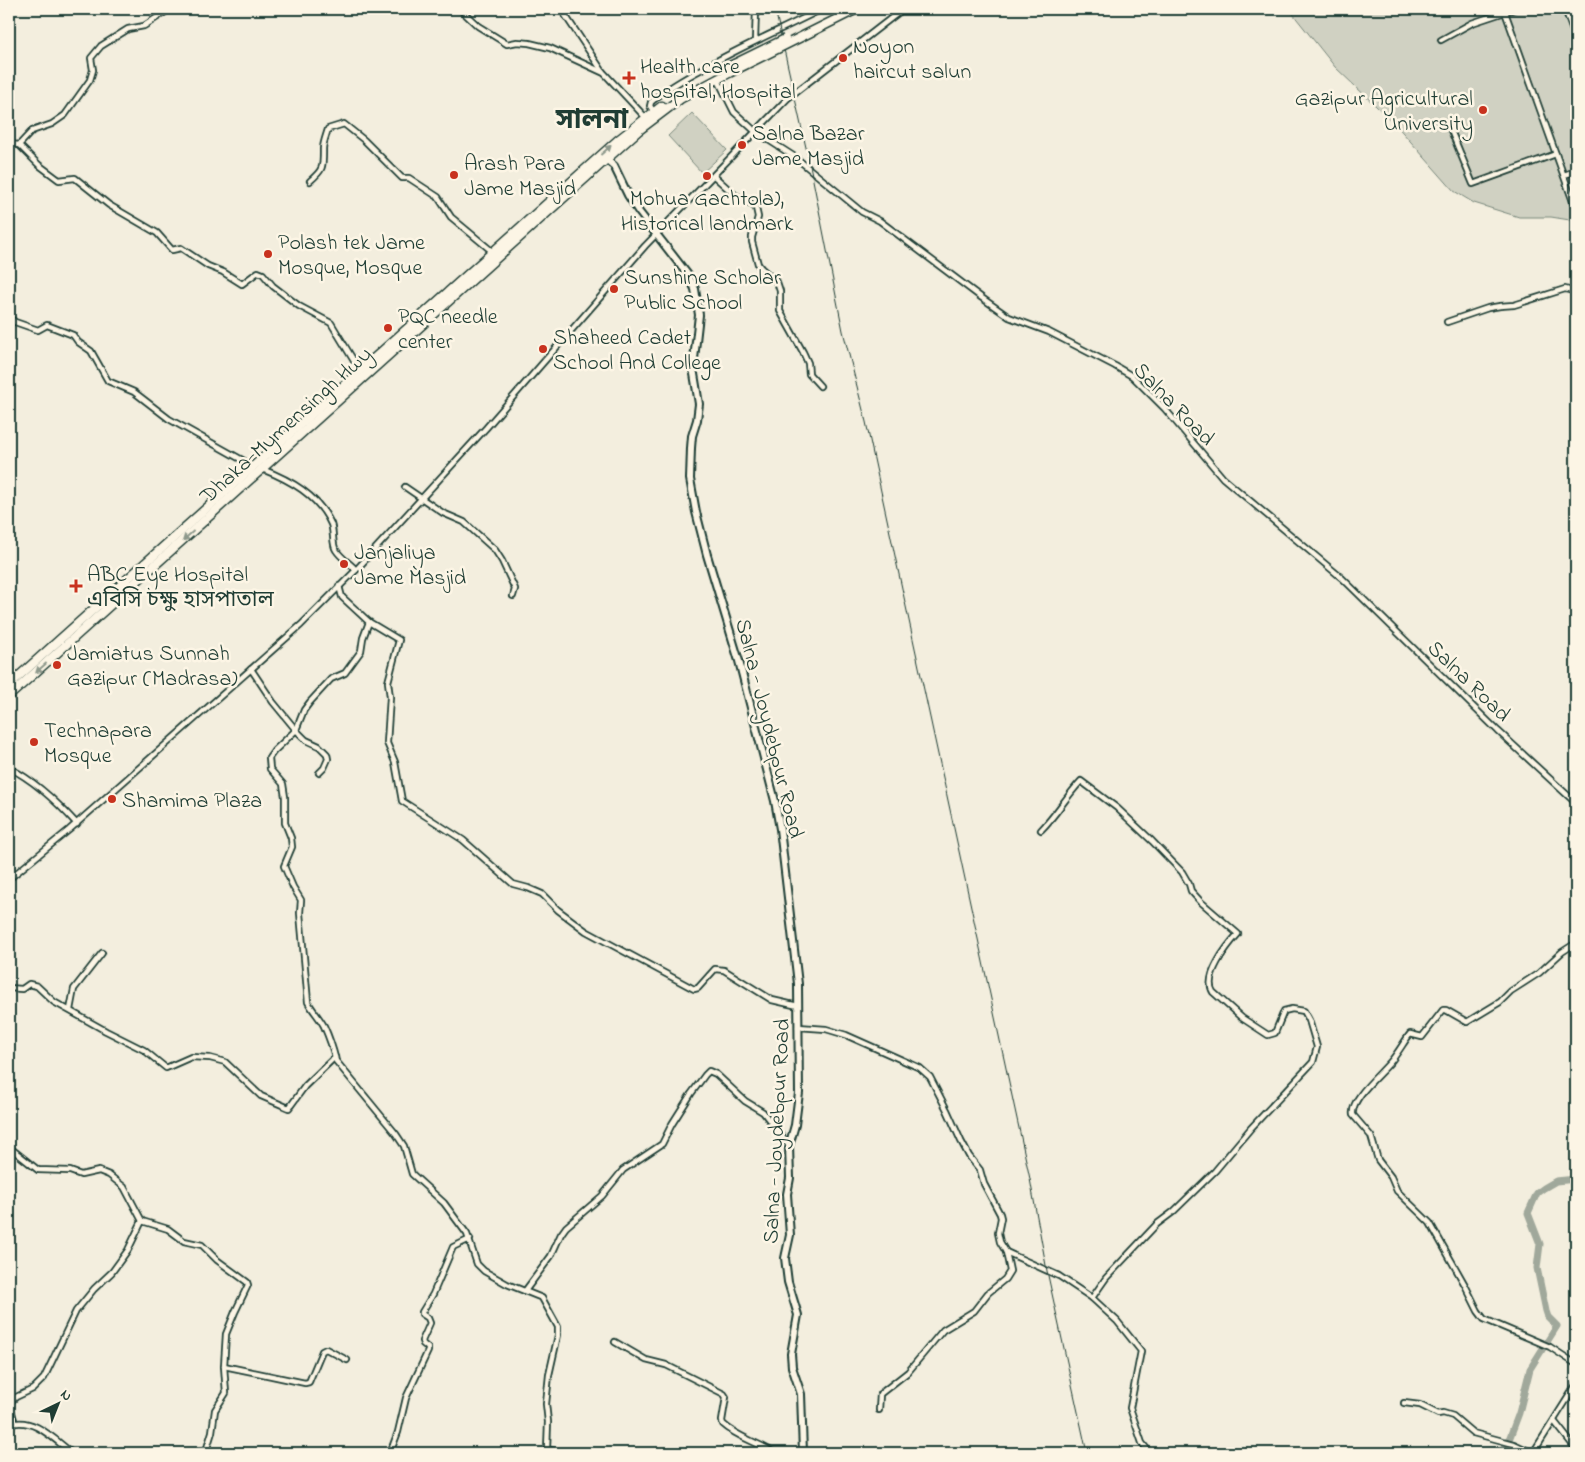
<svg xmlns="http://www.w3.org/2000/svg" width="1585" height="1462" font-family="'Indie Flower','Noto Sans Bengali',sans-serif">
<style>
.green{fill:#d0d1c2;stroke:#78877b}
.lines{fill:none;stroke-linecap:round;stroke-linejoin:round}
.river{stroke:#a0a89b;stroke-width:7}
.street-casing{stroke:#1f3d34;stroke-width:8}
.secondary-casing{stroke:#1f3d34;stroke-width:10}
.highway-casing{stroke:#1f3d34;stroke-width:11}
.street{stroke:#fcf5e5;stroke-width:4.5}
.secondary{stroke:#fcf5e5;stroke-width:6}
.highway{stroke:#fcf5e5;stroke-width:8}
.rail{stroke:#1f3d34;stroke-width:1}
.highway-bridge-casing{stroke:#1f3d34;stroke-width:11;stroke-linecap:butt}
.highway-bridge{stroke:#fcf5e5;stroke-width:8}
.oneway{fill:#8e998c}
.poi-dot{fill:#c8321e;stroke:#fcf5e5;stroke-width:2}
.labels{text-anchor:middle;stroke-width:5;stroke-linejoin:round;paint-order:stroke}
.poi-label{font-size:22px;fill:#1f3d34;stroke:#fcf5e5;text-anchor:start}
.street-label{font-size:22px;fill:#1f3d34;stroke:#fcf5e5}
.district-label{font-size:28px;font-weight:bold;fill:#1f3d34;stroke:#fcf5e5}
</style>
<rect width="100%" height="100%" fill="#f3eede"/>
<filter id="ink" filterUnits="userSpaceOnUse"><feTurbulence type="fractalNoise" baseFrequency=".02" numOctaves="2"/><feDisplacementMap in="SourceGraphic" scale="10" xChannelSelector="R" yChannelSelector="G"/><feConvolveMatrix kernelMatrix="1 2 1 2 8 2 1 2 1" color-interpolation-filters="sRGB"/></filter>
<g filter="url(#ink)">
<g class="green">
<polygon points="1289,9 1576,9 1576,221 1551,217 1519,217 1474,203 1454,191 1396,125 1335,67"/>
<polygon points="692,113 727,150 702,173 668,136"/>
</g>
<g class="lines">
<polyline class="river" points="1501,1453 1510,1437 1519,1413 1530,1369 1557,1326 1548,1317 1546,1311 1537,1268 1540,1244 1528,1213 1537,1193 1544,1188 1556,1181 1576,1179"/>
<g class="street-casing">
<g id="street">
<polyline points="460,9 478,26 507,44 517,42 529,43 550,48 604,73 646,118"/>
<polyline points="561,9 603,72"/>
<polyline points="1565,9 1576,39"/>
<polyline points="1505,12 1576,210"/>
<polyline points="1441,40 1472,23 1514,9"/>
<polyline points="755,41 756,9"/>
<polyline points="717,78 734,112 756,132 795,157 862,212 880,221 982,298 1009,317 1049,332 1115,366 1132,376 1165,409 1223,478 1343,579 1498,731 1576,803"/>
<path d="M654 112 650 106 651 102C667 88 685 78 704 68 742 46 783 29 822 9"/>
<polyline points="1450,128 1473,184 1556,154"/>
<polyline points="9,144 19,145 32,131 52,124 65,115 90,80 93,70 91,58 101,46 128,29 144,26 170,9"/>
<polyline points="19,145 39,165 59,180 75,178 109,205 157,233 172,250 181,248 208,266 223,272 242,284 258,272 263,274 273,286 299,306 331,323 360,371"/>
<polyline points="1564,175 1576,171"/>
<polyline points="714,176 735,195 750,203 756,208 758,217 752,237 752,242 758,264 761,268 777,282 780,291 780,311 803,352 808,363 809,374 820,386"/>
<path d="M310 181C324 169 323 167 323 149 323 143 326 136 328 129L344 124 364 140 402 178H409L438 197 451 217 493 252"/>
<polyline points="9,317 15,322 38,330 47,325 73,335 78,342 91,351 108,381 134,392 169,419 253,466"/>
<polyline points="1447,322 1488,308 1500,306 1514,305 1565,289 1576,292"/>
<path d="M262 469C290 480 318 495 331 524 334 532 332 545 336 550 341 558 350 563 356 570"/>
<polyline points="405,487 443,513 464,522 495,550 502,561 515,589 513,596"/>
<path d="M339 586 342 597 369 622 363 638 361 651 345 673 331 679 310 702 304 710 296 730 274 751 269 758 270 769 283 784 285 797V823L291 838 292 847 284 866 293 887 301 900 300 913 308 1002C313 1011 319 1017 324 1026 329 1037 333 1049 336 1061L396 1134 404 1146 412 1174 444 1203 467 1234 477 1264 484 1271 507 1284 542 1298 558 1327V1335L549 1375 546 1404 548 1422 547 1449 562 1453"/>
<polyline points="369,622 399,640 388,682 390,697 387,743 395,762 402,801 463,840 513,884 528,888 542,894 558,910 586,931 694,989 698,988 715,969 724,970 772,1000 798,1006"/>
<polyline points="251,669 273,702 296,730 306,740 319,746 327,754 328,759 324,768 319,773"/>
<path d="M9 768C34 780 58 803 77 824"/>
<path d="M1041 830C1056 815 1066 797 1081 781L1117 808 1152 841 1182 872 1189 884 1191 891 1201 902 1238 934C1227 946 1203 977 1213 992L1242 1018 1268 1035 1275 1033 1284 1011 1292 1009 1304 1011 1309 1020 1317 1047 1313 1062 1251 1128 1215 1171 1173 1212 1157 1224 1106 1278 1092 1298"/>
<polyline points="9,879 69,830 301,625 356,570 486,428 645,246 788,98 903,9"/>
<path d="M1576 943 1562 952 1539 973 1511 991 1500 1002 1467 1022 1446 1010H1443L1422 1037 1410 1034C1404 1042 1399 1051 1392 1060 1382 1073 1350 1098 1353 1115L1371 1136 1378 1160 1391 1177 1397 1191 1430 1223 1465 1285 1478 1311 1484 1319 1550 1347 1576 1364"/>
<polyline points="9,988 22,989 29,984 37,986 54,1002 106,1031 144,1050 166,1068 191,1057 210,1058 225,1062 261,1096 289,1108 305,1086 335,1057"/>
<polyline points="70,1010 74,989 102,953"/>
<polyline points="798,1027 826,1029 846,1035 920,1068 930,1077 947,1110 961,1141 969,1156 980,1170 984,1184 1000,1214 1001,1218 998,1233 1000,1242 1006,1252 1010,1271 1005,1279 988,1293 974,1311 943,1330 908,1372 880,1394 879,1410"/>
<polyline points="9,1147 38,1170 70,1171 81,1175 99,1171 109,1175 124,1187 142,1221 168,1229 184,1241 202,1245 217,1260 247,1282 248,1285 235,1312 226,1334 224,1366 226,1393 215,1410 212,1432 207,1448 203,1453"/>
<polyline points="1006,1252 1059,1276 1092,1298 1117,1321 1141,1351 1130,1408 1142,1443 1150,1453"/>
<polyline points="525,1291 551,1256 561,1234 566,1227 602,1196 623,1170 662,1144 672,1124 691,1094 705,1075 709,1071 716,1074 745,1101 763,1112 789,1146"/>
<path d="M615 1342 646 1360 666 1365 724 1394 726 1397 722 1421 723 1424C738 1438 758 1442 774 1453"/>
<polyline points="224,1366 305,1383 309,1382 322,1351 326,1349 347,1360"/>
<polyline points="1404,1403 1420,1405 1438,1414 1443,1413 1453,1416 1473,1433 1514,1444 1533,1453 1576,1385"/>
<polyline points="1554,1421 1576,1449"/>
<polyline points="15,1423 9,1403 16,1397 33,1389 44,1378 76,1311 94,1289 112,1272 128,1250 142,1221"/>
<path d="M9 1425C32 1415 55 1440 72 1453"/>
<polyline points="390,1453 398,1432 406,1398 428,1351 428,1348 423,1344 422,1341 430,1323 428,1318 422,1314 422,1312 433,1294 453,1247 470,1239"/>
</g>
</g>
<g class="secondary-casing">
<polyline id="secondary" points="607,160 614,166 628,195 639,212 688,275 695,289 699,315 693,368 699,404 697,420 692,436 691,448 690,479 696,512 707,555 739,661 775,801 780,829 798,984 799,1093 795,1125 789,1146 790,1178 787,1194 790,1235 785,1258 788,1282 798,1315 791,1354 792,1367 801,1394 803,1453"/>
</g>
<g class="highway-casing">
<g id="highway">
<polyline points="9,685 618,140 662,106"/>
<polyline points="9,696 639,130 680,99 729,73"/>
</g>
</g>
<use href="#street" class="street"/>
<use href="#secondary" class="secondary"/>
<use href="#highway" class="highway"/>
<polyline class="rail" points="775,9 811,170 843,331 866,422 1030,1179 1047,1271 1087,1453"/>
<g class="highway-bridge-casing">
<g id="highway-bridge">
<polyline points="726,68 785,39"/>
<polyline points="729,73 857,9"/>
</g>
</g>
<use href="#highway-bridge" class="highway-bridge"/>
</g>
<defs><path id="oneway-solid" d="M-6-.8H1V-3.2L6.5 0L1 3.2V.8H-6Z" transform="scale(1.25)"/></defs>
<g class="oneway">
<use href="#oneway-solid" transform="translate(606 150) rotate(-42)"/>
<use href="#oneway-solid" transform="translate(188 536) rotate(138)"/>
<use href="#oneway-solid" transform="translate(41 668) rotate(138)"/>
</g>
</g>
<g class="poi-dot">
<circle cx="843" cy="58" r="5"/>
<path d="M626.5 70.5h5v5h5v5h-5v5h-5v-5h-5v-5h5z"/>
<circle cx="1483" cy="110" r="5"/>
<circle cx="742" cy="145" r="5"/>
<circle cx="454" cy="175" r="5"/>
<circle cx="707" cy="176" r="5"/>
<circle cx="268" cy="254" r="5"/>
<circle cx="614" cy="289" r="5"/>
<circle cx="388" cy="328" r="5"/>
<circle cx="543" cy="349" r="5"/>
<circle cx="344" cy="564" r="5"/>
<path d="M73.5 578.5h5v5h5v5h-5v5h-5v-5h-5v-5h5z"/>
<circle cx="57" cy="665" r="5"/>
<circle cx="34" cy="742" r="5"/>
<circle cx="112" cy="799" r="5"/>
</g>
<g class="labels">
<g class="poi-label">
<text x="853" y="53">Noyon<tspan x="853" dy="25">haircut salun</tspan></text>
<text x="640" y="73">Health care<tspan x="640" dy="25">hospital, Hospital</tspan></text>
<text x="1473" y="105" text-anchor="end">Gazipur Agricultural<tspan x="1473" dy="25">University</tspan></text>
<text x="752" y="140">Salna Bazar<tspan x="752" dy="25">Jame Masjid</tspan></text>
<text x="464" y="170">Arash Para<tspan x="464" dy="25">Jame Masjid</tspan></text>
<text x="707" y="205" text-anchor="middle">Mohua Gachtola),<tspan x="707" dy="25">Historical landmark</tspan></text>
<text x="278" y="249">Polash tek Jame<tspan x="278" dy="25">Mosque, Mosque</tspan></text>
<text x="624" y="284">Sunshine Scholar<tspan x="624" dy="25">Public School</tspan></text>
<text x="398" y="323">PQC needle<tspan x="398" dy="25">center</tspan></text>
<text x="553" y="344">Shaheed Cadet<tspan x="553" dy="25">School And College</tspan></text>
<text x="354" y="559">Janjaliya<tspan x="354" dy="25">Jame Masjid</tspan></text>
<text x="87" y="581">ABC Eye Hospital<tspan x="87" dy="25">এবিসি চক্ষু হাসপাতাল</tspan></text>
<text x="67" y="660">Jamiatus Sunnah<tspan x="67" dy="25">Gazipur (Madrasa)</tspan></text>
<text x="44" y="737">Technapara<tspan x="44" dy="25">Mosque</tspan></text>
<text x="122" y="807">Shamima Plaza</text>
</g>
<g class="street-label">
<text transform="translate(1175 403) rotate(46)" y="8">Salna Road</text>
<text transform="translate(285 424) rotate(-42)" y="8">Dhaka-Mymensingh Hwy</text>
<text transform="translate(1470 680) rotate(44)" y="8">Salna Road</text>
<text transform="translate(771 728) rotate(76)" y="8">Salna - Joydebpur Road</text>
<text transform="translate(775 1131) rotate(-87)" y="8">Salna - Joydebpur Road</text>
</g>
<g class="district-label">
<text x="592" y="128">সালনা</text>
</g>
</g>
<rect width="1585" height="1462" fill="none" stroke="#fcf5e5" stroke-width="30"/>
<rect x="15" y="15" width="1555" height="1432" fill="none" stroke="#1f3d34" stroke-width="2" filter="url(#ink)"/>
<g transform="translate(58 1404) rotate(43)" stroke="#fcf5e5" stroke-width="4" paint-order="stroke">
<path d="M0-4L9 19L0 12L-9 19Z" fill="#1f3d34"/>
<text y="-8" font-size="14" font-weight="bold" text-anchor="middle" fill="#1f3d34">N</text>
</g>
</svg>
